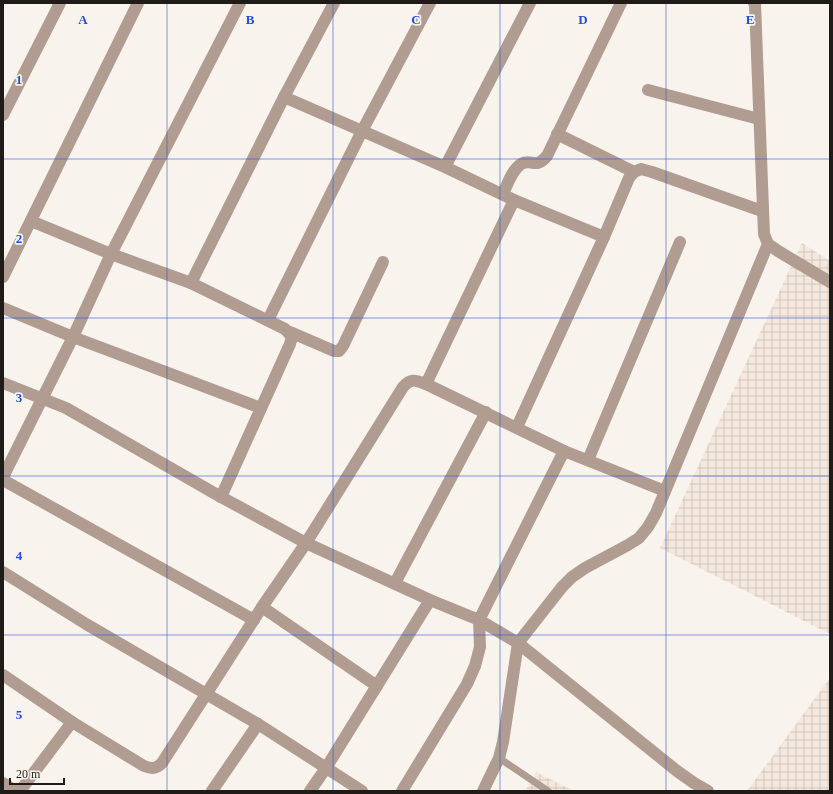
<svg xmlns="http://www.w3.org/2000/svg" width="833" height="794" font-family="'Times New Roman',serif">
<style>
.industrial{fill:url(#industrial-grid)}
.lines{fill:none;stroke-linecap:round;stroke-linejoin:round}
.lane{stroke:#b09c91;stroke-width:7}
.street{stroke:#b09c91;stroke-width:12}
.grid{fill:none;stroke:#1d4ed8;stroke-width:1;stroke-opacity:0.55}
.grid-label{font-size:13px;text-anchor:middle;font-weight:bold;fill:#1d4ed8;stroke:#f9f3ed;stroke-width:3.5;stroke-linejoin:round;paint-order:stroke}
</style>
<defs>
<pattern id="industrial-grid" width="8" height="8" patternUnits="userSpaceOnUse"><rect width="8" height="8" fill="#f4e7dd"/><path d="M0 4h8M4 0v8" fill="none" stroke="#d1c6bd"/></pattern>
</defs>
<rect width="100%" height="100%" fill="#f9f3ed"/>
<g class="industrial">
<polygon points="802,243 830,261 830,634 660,548"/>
<polygon points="830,678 830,791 747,791"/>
<polygon points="536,772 574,791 525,791"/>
</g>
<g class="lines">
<polyline class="lane" points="499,758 548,791"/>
<g class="street">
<polyline points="754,3 755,4 764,234 768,244 778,251 830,282"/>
<polyline points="648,90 759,119"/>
<polyline points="284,97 445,167 514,200 604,237"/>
<polyline points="3,115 60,3"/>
<polyline points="557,134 634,172"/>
<polyline points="445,167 530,3"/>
<path d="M503 194C507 185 512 170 521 164 532 158 535 170 547 156L621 3"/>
<polyline points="31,221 111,254 191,283 285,329 292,337 290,344 221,497"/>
<polyline points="3,277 138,3"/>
<polyline points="191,283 284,97 334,3"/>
<polyline points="3,308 73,337 261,408"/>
<polyline points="268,320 362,131 430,3"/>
<polyline points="290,332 334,351 339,351 343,346 383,262"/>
<polyline points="3,383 66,408 221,497 306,543 430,600 479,620 518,643 677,771 694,783 708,791"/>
<polyline points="426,384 514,200"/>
<polyline points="517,427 604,237 629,178 634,172 641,169 652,172 762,211"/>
<polyline points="588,460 680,242"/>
<polyline points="3,477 73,337 111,254 240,3"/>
<polyline points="3,480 254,620"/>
<polyline points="3,572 86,624 258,724 362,791"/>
<polyline points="395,583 486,412"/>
<polyline points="262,607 377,686"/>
<path d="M3 675 72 722 144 766C152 769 156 769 162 763L262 607 306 543 403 387C411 378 415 380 426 384L564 451 665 491"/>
<polyline points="3,783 15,791"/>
<polyline points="20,791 72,722"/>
<polyline points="212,791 258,724"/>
<polyline points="310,791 326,768 430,600"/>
<polyline points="402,791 467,684 475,666 480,647 479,620 564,451"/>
<polyline points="483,791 499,758 503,742 518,643 562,587 572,577 585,568 628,545 639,538 648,527 656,513 768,244"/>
</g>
</g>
<path class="grid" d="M167 3V791M333 3V791M500 3V791M666 3V791M3 159H830M3 318H830M3 476H830M3 635H830"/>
<g class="grid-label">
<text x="83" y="24">A</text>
<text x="250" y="24">B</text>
<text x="416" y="24">C</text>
<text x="583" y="24">D</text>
<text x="750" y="24">E</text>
<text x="19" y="84">1</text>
<text x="19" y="243">2</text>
<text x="19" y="402">3</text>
<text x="19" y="560">4</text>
<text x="19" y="719">5</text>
</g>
<rect width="833" height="794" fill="none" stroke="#1e1b19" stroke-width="8"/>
<path d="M10 778v6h54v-6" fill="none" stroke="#1e1b19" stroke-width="2"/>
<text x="16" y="778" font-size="12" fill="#1e1b19" stroke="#f9f3ed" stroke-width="3" paint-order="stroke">20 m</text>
</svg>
